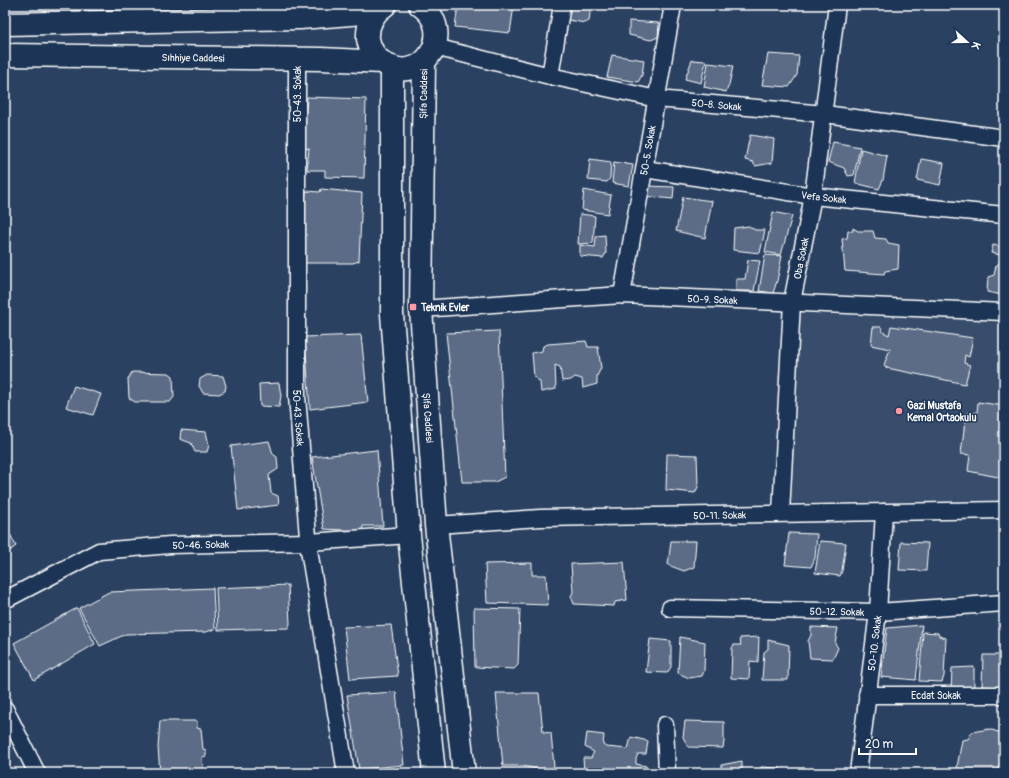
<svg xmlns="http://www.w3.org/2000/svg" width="1009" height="778" font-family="Pangolin,sans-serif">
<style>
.built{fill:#394e6c}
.building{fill:#5b6c86;stroke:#fff}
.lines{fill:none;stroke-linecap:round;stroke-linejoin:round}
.street-casing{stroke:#fff;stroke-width:19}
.secondary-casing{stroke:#fff;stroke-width:25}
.street{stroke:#1d3557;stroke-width:16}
.secondary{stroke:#1d3557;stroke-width:22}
.poi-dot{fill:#ff9aa2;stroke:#1d3557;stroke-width:1.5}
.labels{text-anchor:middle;stroke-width:3;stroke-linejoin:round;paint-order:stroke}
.street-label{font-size:10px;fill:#fff;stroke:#1d3557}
.poi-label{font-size:10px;font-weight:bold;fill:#fff;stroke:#1d3557;text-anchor:start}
</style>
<rect width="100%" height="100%" fill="#2a4161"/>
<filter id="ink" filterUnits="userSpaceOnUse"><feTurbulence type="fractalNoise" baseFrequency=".025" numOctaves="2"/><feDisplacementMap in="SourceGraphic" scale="8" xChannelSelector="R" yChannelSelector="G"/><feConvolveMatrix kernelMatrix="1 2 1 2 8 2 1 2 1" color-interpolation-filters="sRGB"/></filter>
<g filter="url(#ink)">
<polygon class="built" points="799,313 1004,322 1004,500 789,503"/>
<g class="building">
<polygon points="458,5 514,5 510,33 455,27"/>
<polygon points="566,5 591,5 589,21 585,23 563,19"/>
<polygon points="629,21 659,23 658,37 651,40 629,35"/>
<polygon points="768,54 799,56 797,75 789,87 762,85"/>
<polygon points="612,55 644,60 642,75 638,82 607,77"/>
<polygon points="692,60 706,61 701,83 685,79"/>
<polygon points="708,63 733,66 729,85 726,92 704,87"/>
<polygon points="307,97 366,99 364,178 325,177 325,170 307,170 309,148 303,150"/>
<polygon points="750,135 774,139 772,163 755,166 753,162 745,160"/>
<polygon points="833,142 860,147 854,175 848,176 844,168 828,162"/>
<polygon points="861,149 887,156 883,180 879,189 855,183"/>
<polygon points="590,159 611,162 610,178 607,182 588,180"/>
<polygon points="921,159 944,163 940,185 917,180"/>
<polygon points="614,162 633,165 629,186 612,183"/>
<polygon points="647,186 674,187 673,199 643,196"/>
<polygon points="321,189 362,193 359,261 353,263 300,263 306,191 320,192"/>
<polygon points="584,190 611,195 608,214 582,210"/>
<polygon points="683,197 712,201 705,238 676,231"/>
<polygon points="773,212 792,216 781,255 765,252"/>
<polygon points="580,214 595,216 593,243 578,244"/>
<polygon points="749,226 755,230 765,230 760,253 733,250 734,228"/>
<polygon points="853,228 858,231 873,231 875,238 886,239 888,243 899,245 898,269 885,271 884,274 845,271 842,239 847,238 848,231 853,231"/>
<polygon points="605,235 606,253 603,258 580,256 580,245 595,247 596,236"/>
<polygon points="993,245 1004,247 1004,291 1002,295 987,292 988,277 994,275 996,266 1000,262 1001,255 991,253"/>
<polygon points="765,255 782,256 777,281 773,293 759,291"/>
<polygon points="748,260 760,261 754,291 736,291 736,279 745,279"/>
<polygon points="891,326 973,338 969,357 965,355 964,363 970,365 965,384 887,368 884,365 890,349 871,345 873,327 881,327 883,332 889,335"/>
<polygon points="499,331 505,477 495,482 462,482 446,333"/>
<polygon points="361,335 368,402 310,409 305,337"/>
<polygon points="586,341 588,347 598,347 601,368 597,376 597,384 583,388 582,379 575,377 571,380 562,381 560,367 555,365 556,389 541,392 540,382 534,377 532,353 542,351 543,346 548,344"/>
<polygon points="132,372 169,373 173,376 174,397 170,402 135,402 129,398 128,379"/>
<polygon points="207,375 223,376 226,386 225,391 219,394 203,393 199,386 200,379"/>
<polygon points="279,383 281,396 279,407 260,406 259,384"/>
<polygon points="74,386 101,394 93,415 66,407"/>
<polygon points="978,402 1004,406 1003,478 968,471 970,455 961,454 966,413 977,413"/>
<polygon points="181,430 206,432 209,445 207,452 195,452 191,443 180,439"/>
<polygon points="269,441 273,454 277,457 278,469 269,475 271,493 278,496 279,505 238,510 231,446"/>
<polygon points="377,450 383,526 363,526 362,531 324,529 312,457"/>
<polygon points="667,454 697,455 698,487 695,493 666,490"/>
<polygon points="5,524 16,546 7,553 5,559"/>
<polygon points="789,533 817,534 815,558 811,567 785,565"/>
<polygon points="671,541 696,541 694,567 684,571 668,565"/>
<polygon points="820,541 846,543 842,571 840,576 815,573"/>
<polygon points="901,542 928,543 926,571 899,570"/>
<polygon points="624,562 627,600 615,602 614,606 574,604 571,596 573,592 571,564"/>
<polygon points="532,563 532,575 546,575 548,605 487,603 485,564"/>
<polygon points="288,585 290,624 288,628 218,630 216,588"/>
<polygon points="213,588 215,629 206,632 126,634 100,646 79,608 109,592"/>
<polygon points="77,608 95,644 34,680 14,643"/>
<polygon points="474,608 520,609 518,665 514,669 475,667"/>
<polygon points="391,625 398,676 350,679 344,627"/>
<polygon points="922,625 916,680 881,677 887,628"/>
<polygon points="811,627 838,628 835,643 838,648 833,659 810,658 808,641 811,635"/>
<polygon points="923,632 938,633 939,636 946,638 944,676 942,682 919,681"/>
<polygon points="680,637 705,642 704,671 702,676 689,678 678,673"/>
<polygon points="759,637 758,662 750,661 749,679 731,678 732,648 734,645 741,645 740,638"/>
<polygon points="650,639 671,641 671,667 667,673 646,672"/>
<polygon points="768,640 789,645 788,680 762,680 764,652 768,649"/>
<polygon points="983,655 1004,655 1004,687 982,686"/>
<polygon points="974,667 974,691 951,694 952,668"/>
<polygon points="396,692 404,765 359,769 347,695"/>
<polygon points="496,693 539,693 543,732 551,733 554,767 547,771 522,766 503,766"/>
<polygon points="160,721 197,721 197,728 201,729 203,749 206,750 206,756 202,757 203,773 160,773 158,747"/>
<polygon points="685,721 724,722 724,742 723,748 688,747 683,737"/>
<polygon points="989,729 1004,734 1004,745 998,773 956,773 962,740 968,739 972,732"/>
<polygon points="587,733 604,735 603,745 606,747 628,749 631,737 648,741 646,754 638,754 636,759 636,764 646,766 645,773 592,773 584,771 583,758 591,758 594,752 585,747"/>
<polygon points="742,761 742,773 721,773 721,765"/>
<polygon points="761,767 780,768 780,773 761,773"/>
</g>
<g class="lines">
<g class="street-casing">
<g id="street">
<path id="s1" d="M435 47 550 76 657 99 825 114 1004 138"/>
<path id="s2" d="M297 59V396L309 550 346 773"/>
<polyline points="550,76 562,5"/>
<path id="s3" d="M645 169 813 196 1004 215"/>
<path id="s4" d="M622 295 673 5"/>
<path id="s5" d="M421 309 622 295 1004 312"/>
<path id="s6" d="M781 513 792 302 813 196 837 5"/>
<path id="s7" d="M436 525 540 518 1004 510"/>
<path id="s8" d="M5 600 99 551 170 545 309 542 409 535"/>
<path id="s9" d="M670 608 878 612 1004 603"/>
<path id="s10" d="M867 695H1004"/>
<polyline points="5,709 37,773"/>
<polyline points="665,725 667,773"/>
<path id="s11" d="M858 773 878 612 884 512"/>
</g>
</g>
<g class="secondary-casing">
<g id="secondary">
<path d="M385 5C373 13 367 25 368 39 370 50 376 59 385 64 423 87 458 31 420 5"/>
<polyline points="5,24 300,18 376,12"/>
<path id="s12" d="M5 55 321 59 382 62"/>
<path id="s13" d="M424 62 421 309 436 525 464 773"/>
<polyline points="392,67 392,314 409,535 434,773"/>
</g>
</g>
<use href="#street" class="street"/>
<use href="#secondary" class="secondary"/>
</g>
</g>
<g class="poi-dot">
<rect x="409" y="303" width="8" height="8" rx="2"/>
<circle cx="899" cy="411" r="4"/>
</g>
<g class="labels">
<g class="street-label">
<text dy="4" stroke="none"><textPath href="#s12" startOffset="188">Sıhhiye Caddesi</textPath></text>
<text transform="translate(297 94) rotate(-90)" y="4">50-43. Sokak</text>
<text transform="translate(423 94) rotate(-89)" y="4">Şifa Caddesi</text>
<text dy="4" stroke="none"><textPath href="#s1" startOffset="288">50-8. Sokak</textPath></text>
<text dy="4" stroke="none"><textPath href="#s4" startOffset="147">50-5. Sokak</textPath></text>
<text dy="4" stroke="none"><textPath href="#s3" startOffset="181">Vefa Sokak</textPath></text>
<text dy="4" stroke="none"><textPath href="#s6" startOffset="256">Oba Sokak</textPath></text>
<text dy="4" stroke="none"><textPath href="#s5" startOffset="292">50-9. Sokak</textPath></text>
<text dy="4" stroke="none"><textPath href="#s2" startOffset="359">50-43. Sokak</textPath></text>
<text dy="4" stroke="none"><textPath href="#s13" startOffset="356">Şifa Caddesi</textPath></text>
<text dy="4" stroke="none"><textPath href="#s7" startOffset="284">50-11. Sokak</textPath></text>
<text dy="4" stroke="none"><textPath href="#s8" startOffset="208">50-46. Sokak</textPath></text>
<text dy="4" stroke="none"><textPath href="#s9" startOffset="167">50-12. Sokak</textPath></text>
<text dy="4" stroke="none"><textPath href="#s11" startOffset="131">50-10. Sokak</textPath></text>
<text dy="4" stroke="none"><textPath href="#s10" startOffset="69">Ecdat Sokak</textPath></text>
</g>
<g class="poi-label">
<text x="421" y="311">Teknik Evler</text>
<text x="907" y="409">Gazi Mustafa<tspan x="907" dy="12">Kemal Ortaokulu</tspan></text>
</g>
</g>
<rect width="1009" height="778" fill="none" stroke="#1d3557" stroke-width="20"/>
<rect x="10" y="10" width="989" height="758" fill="none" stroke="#fff" stroke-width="1.5" filter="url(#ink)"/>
<g transform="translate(967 42) rotate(111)" stroke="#1d3557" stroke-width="3" paint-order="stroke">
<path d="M0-3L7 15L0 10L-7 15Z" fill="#ffffff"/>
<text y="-6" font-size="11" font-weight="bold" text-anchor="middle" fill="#ffffff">K</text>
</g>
<path d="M859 748v6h57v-6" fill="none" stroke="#ffffff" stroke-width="2"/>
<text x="865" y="748" font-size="12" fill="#ffffff" stroke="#1d3557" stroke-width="3" paint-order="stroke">20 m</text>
</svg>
